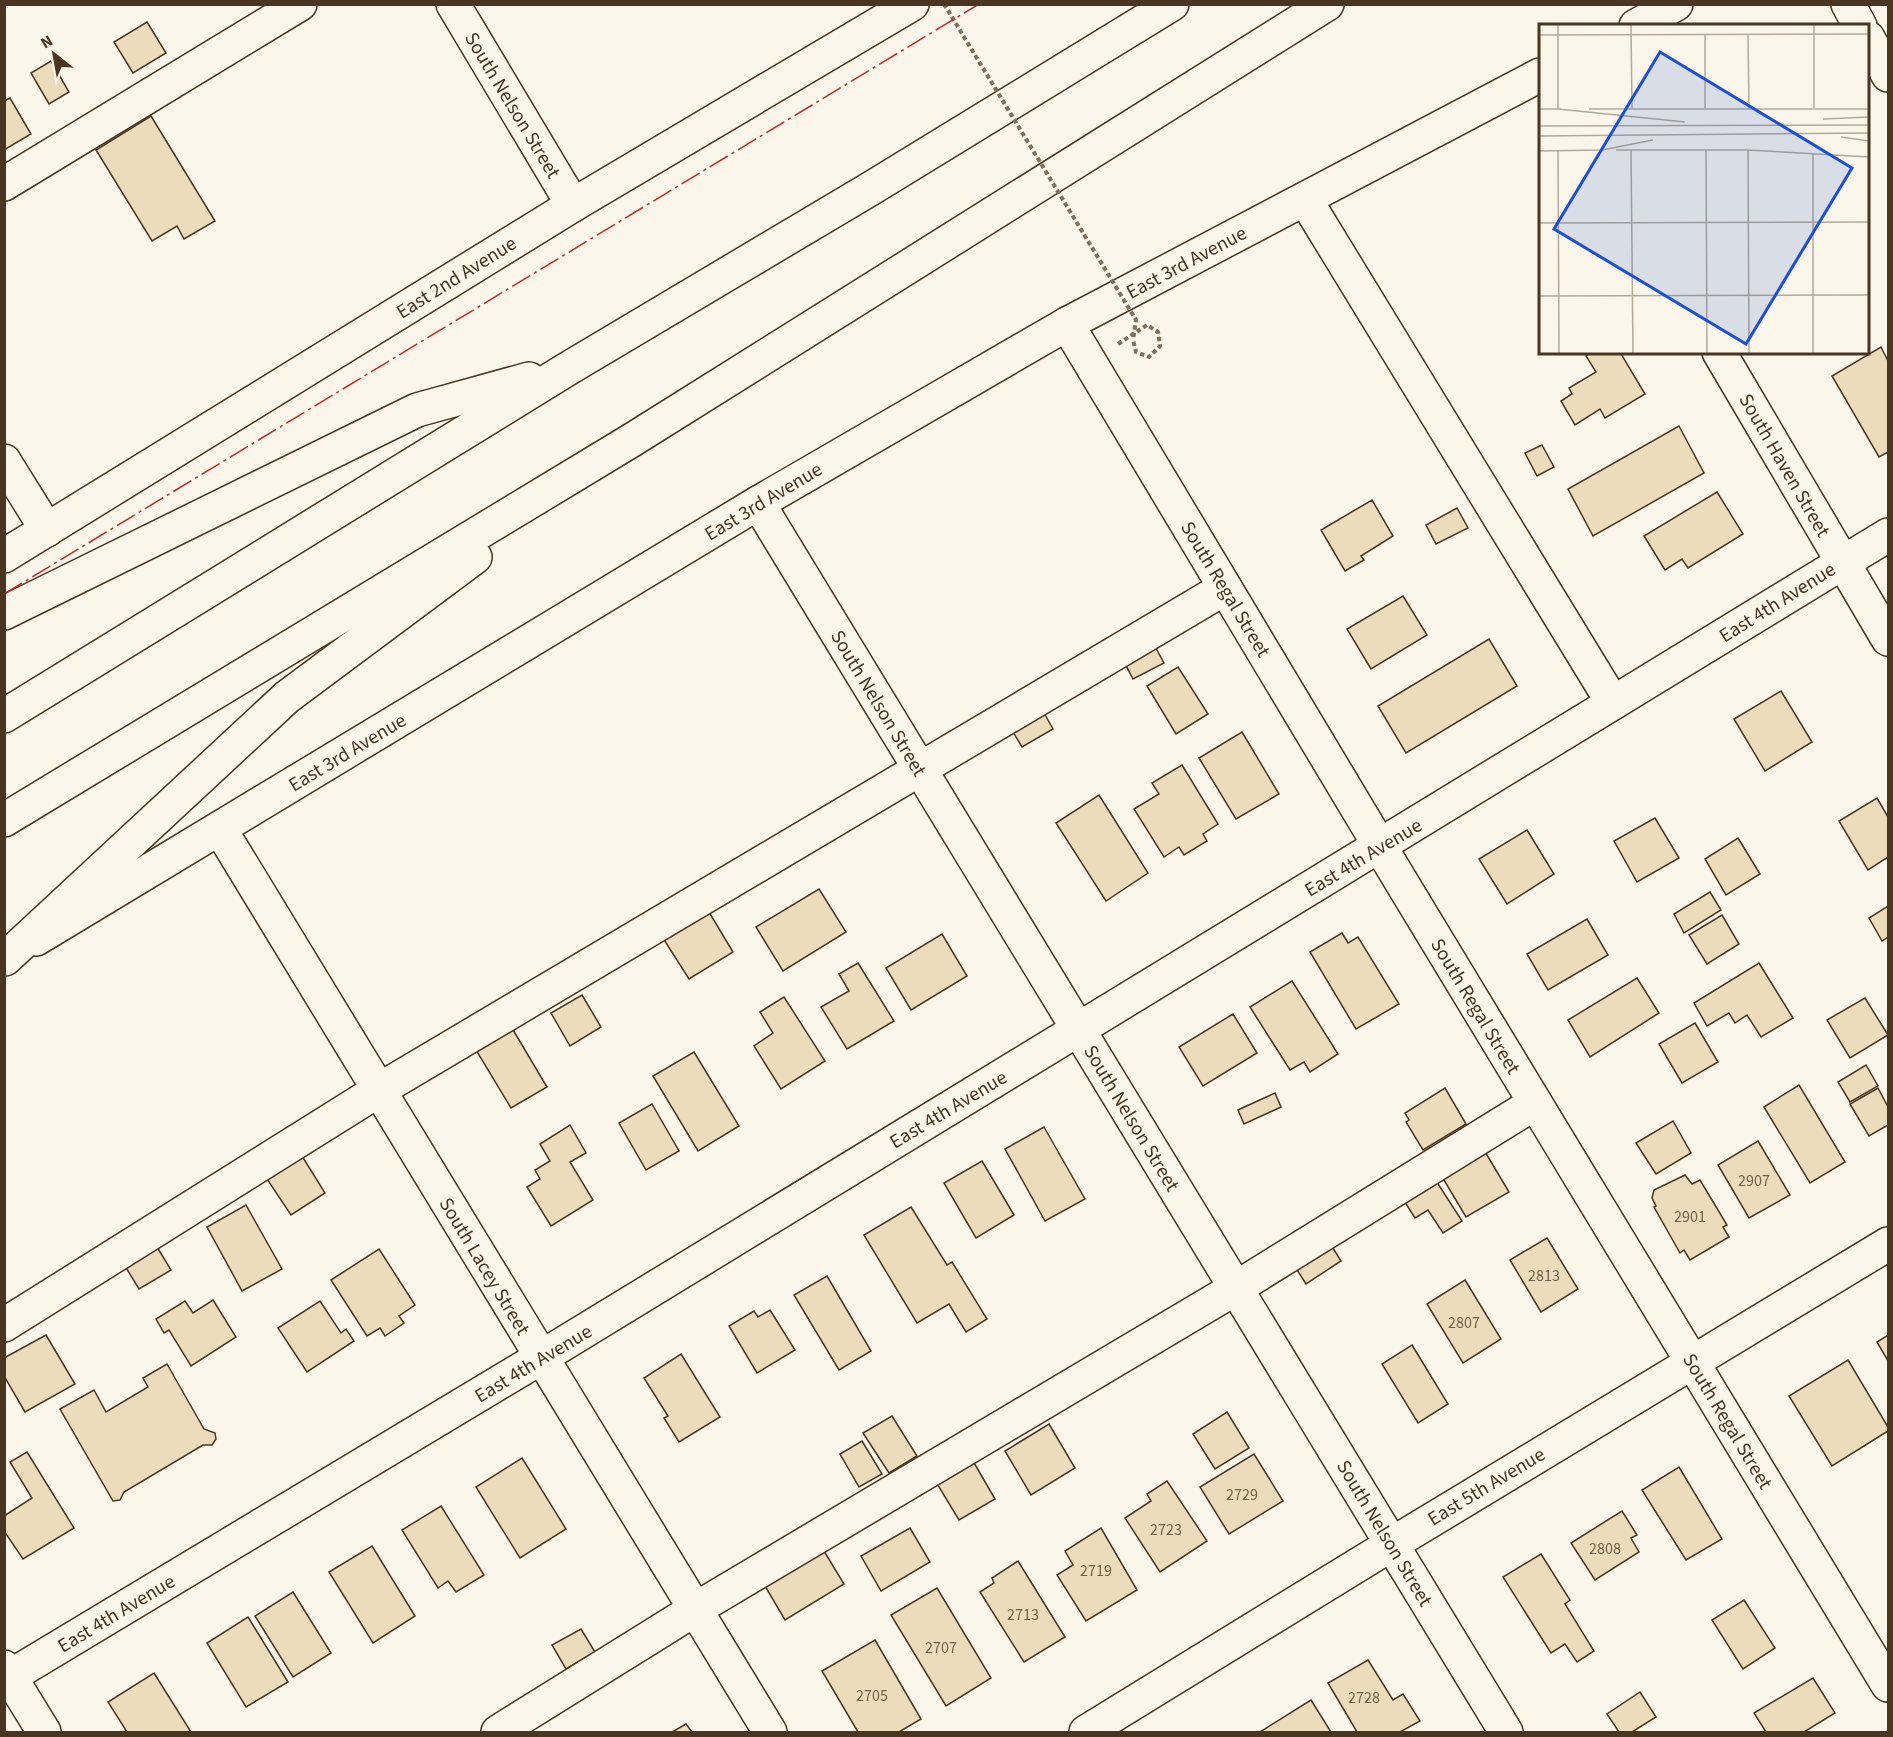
<svg xmlns="http://www.w3.org/2000/svg" width="1893" height="1737" font-family="'Source Sans 3',sans-serif">
<style>
.building{fill:#ecdcbc;stroke:#4a3520;stroke-width:1.5}
.lines{fill:none;stroke-linecap:round;stroke-linejoin:round}
.minor-casing{stroke:#4a3520;stroke-width:36}
.highway-casing{stroke:#4a3520;stroke-width:36}
.path{stroke:#7f6f5c;stroke-width:4;stroke-dasharray:4.5 3;stroke-linecap:butt}
.minor{stroke:#fbf6e9;stroke-width:33}
.highway{stroke:#fbf6e9;stroke-width:33}
.path-bridge{stroke:#7f6f5c;stroke-width:4;stroke-dasharray:4.5 3;stroke-linecap:butt}
.power{stroke:#c62828;stroke-width:1.5;stroke-dasharray:21 4.5 3 4.5;stroke-linecap:butt}
.labels{text-anchor:middle;stroke-width:4.5;stroke-linejoin:round;paint-order:stroke}
.number-label{font-size:16px;fill:#725f47}
.street-label{font-size:20px;fill:#4a3520;stroke:#fbf6e9}
.inset-road{fill:none;stroke:#b4a999;stroke-width:1.5}
.view{fill:#1d4ed8;fill-opacity:0.15;stroke:#1d4ed8;stroke-width:3}
.inset-edge{fill:none;stroke:#4a3520;stroke-width:3}
</style>
<rect width="100%" height="100%" fill="#fbf6e9"/>
<g class="building">
<polygon points="147,22 166,53 133,73 114,42"/>
<polygon points="51,61 69,92 49,104 31,73"/>
<polygon points="10,98 31,134 4,150 4,101"/>
<polygon points="151,116 215,221 184,239 177,226 152,241 96,150"/>
<polygon points="1881,347 1888,361 1888,452 1879,457 1832,376"/>
<polygon points="1591,352 1620,352 1645,394 1605,418 1600,409 1575,425 1561,401 1572,394 1569,388 1596,372 1586,356"/>
<polygon points="1679,426 1704,473 1593,536 1568,489"/>
<polygon points="1542,445 1554,467 1537,476 1525,453"/>
<polygon points="1717,492 1743,534 1688,568 1682,559 1665,570 1644,536"/>
<polygon points="1372,500 1393,536 1361,556 1364,560 1345,571 1321,530"/>
<polygon points="1457,508 1468,528 1436,544 1426,525"/>
<polygon points="1403,596 1427,635 1371,669 1347,629"/>
<polygon points="1489,639 1517,686 1406,753 1378,706"/>
<polygon points="1152,641 1164,663 1133,679 1122,658"/>
<polygon points="1178,667 1208,714 1176,734 1147,686"/>
<polygon points="1781,691 1812,742 1765,771 1734,719"/>
<polygon points="1039,704 1053,729 1022,747 1007,722"/>
<polygon points="1242,732 1279,794 1236,819 1199,758"/>
<polygon points="1182,765 1218,824 1203,834 1207,841 1184,855 1179,847 1164,857 1134,809 1159,794 1152,783"/>
<polygon points="1099,795 1148,873 1106,901 1056,823"/>
<polygon points="1877,798 1888,817 1888,857 1868,870 1839,821"/>
<polygon points="1655,818 1679,858 1637,882 1614,841"/>
<polygon points="1527,830 1554,874 1507,904 1479,859"/>
<polygon points="1738,838 1760,874 1726,895 1705,859"/>
<polygon points="819,889 846,932 783,971 756,927"/>
<polygon points="1710,892 1721,910 1684,933 1674,914"/>
<polygon points="1888,906 1888,937 1882,941 1869,918"/>
<polygon points="706,907 733,952 689,979 661,935"/>
<polygon points="1722,915 1739,944 1707,964 1689,935"/>
<polygon points="1587,919 1608,955 1548,990 1527,954"/>
<polygon points="1342,933 1348,943 1358,937 1399,1004 1356,1029 1310,952"/>
<polygon points="942,934 967,976 911,1010 886,968"/>
<polygon points="858,963 894,1021 847,1049 821,1007 849,991 839,974"/>
<polygon points="1759,963 1793,1018 1761,1037 1747,1015 1735,1023 1729,1013 1707,1026 1694,1003"/>
<polygon points="1637,978 1659,1013 1590,1057 1568,1020"/>
<polygon points="1292,981 1338,1054 1310,1072 1304,1062 1290,1070 1250,1007"/>
<polygon points="582,995 601,1027 570,1046 551,1013"/>
<polygon points="784,997 825,1061 781,1089 754,1046 773,1033 760,1012"/>
<polygon points="1865,998 1888,1035 1850,1058 1827,1020"/>
<polygon points="1233,1014 1257,1053 1203,1086 1179,1047"/>
<polygon points="509,1023 547,1087 511,1108 473,1045"/>
<polygon points="1695,1023 1718,1062 1682,1083 1659,1044"/>
<polygon points="694,1052 739,1126 698,1151 653,1076"/>
<polygon points="1866,1065 1878,1086 1850,1102 1838,1082"/>
<polygon points="1799,1085 1845,1162 1810,1183 1764,1107"/>
<polygon points="1445,1088 1466,1124 1423,1150 1406,1122 1409,1120 1405,1113"/>
<polygon points="1878,1088 1888,1107 1888,1125 1869,1136 1850,1104"/>
<polygon points="1275,1093 1281,1107 1244,1124 1238,1110"/>
<polygon points="652,1104 679,1151 646,1170 619,1123"/>
<polygon points="1673,1121 1691,1153 1656,1174 1636,1143"/>
<polygon points="570,1125 586,1153 570,1162 593,1200 551,1226 527,1187 540,1179 535,1170 550,1161 540,1144"/>
<polygon points="1044,1127 1085,1199 1045,1221 1005,1149"/>
<polygon points="1758,1141 1790,1195 1749,1218 1718,1165"/>
<polygon points="1484,1150 1509,1192 1466,1217 1441,1175"/>
<polygon points="302,1156 325,1193 291,1215 267,1179"/>
<polygon points="982,1161 1014,1215 976,1238 944,1183"/>
<polygon points="1685,1175 1692,1184 1700,1180 1727,1225 1723,1227 1729,1237 1690,1260 1684,1250 1680,1253 1654,1207 1656,1206 1652,1198 1654,1190"/>
<polygon points="1433,1176 1462,1221 1443,1233 1428,1210 1415,1218 1401,1196"/>
<polygon points="246,1205 282,1269 242,1291 207,1227"/>
<polygon points="911,1207 947,1265 952,1262 987,1319 966,1332 949,1304 917,1323 864,1235"/>
<polygon points="1547,1238 1578,1289 1541,1312 1510,1260"/>
<polygon points="1328,1240 1341,1261 1306,1284 1292,1262"/>
<polygon points="154,1242 171,1270 139,1289 122,1261"/>
<polygon points="379,1249 415,1305 399,1316 404,1323 385,1336 380,1328 367,1336 331,1280"/>
<polygon points="827,1276 871,1351 839,1370 794,1295"/>
<polygon points="1465,1280 1501,1339 1463,1363 1427,1304"/>
<polygon points="213,1300 236,1337 191,1366 169,1330 164,1333 156,1319 185,1301 193,1313"/>
<polygon points="320,1301 341,1333 346,1329 354,1341 307,1372 278,1328"/>
<polygon points="770,1310 795,1350 757,1373 729,1326 754,1311 758,1317"/>
<polygon points="46,1335 75,1384 25,1412 4,1376 4,1358"/>
<polygon points="1888,1335 1888,1361 1877,1342"/>
<polygon points="1412,1345 1448,1404 1418,1423 1382,1364"/>
<polygon points="681,1354 720,1417 679,1442 664,1418 668,1416 644,1378"/>
<polygon points="1848,1360 1888,1427 1888,1431 1832,1466 1789,1396"/>
<polygon points="167,1364 204,1429 215,1433 216,1439 212,1445 203,1445 124,1492 120,1500 113,1501 60,1409 94,1390 106,1412 148,1387 143,1378"/>
<polygon points="1227,1412 1249,1448 1215,1469 1193,1434"/>
<polygon points="892,1416 917,1456 889,1473 863,1433"/>
<polygon points="1049,1424 1075,1468 1031,1495 1005,1451"/>
<polygon points="862,1441 882,1474 859,1487 840,1454"/>
<polygon points="27,1452 74,1528 23,1559 4,1531 4,1516 32,1498 10,1462"/>
<polygon points="1254,1454 1283,1501 1229,1534 1200,1487"/>
<polygon points="522,1458 566,1529 520,1558 476,1487"/>
<polygon points="973,1461 995,1499 959,1520 936,1482"/>
<polygon points="1679,1467 1722,1539 1686,1560 1642,1490"/>
<polygon points="1167,1481 1207,1541 1160,1572 1125,1518 1151,1501 1147,1494"/>
<polygon points="441,1506 484,1575 456,1592 448,1581 438,1588 402,1530"/>
<polygon points="1622,1511 1637,1535 1631,1538 1639,1552 1595,1580 1571,1543"/>
<polygon points="910,1528 930,1562 881,1591 861,1556"/>
<polygon points="1101,1528 1137,1590 1086,1621 1057,1575 1073,1565 1065,1551"/>
<polygon points="372,1546 415,1616 373,1643 329,1572"/>
<polygon points="824,1551 844,1584 785,1620 765,1586"/>
<polygon points="1541,1554 1570,1600 1565,1604 1594,1651 1577,1662 1565,1644 1551,1653 1503,1577"/>
<polygon points="1018,1561 1065,1637 1024,1662 980,1592 994,1583 992,1578"/>
<polygon points="937,1588 991,1678 946,1706 891,1615"/>
<polygon points="293,1592 331,1653 293,1677 255,1616"/>
<polygon points="1744,1600 1775,1648 1743,1669 1712,1620"/>
<polygon points="248,1617 288,1682 246,1707 207,1643"/>
<polygon points="581,1629 595,1652 566,1669 552,1645"/>
<polygon points="875,1640 921,1719 899,1732 858,1732 822,1671"/>
<polygon points="1368,1660 1393,1700 1403,1694 1420,1721 1400,1732 1357,1732 1328,1683"/>
<polygon points="154,1673 191,1732 127,1732 108,1702"/>
<polygon points="1813,1678 1835,1713 1804,1732 1766,1732 1754,1713"/>
<polygon points="1640,1692 1656,1717 1632,1732 1619,1732 1607,1714"/>
<polygon points="1311,1700 1331,1732 1260,1732"/>
<polygon points="686,1724 692,1732 672,1732"/>
</g>
<g class="lines">
<g class="minor-casing">
<g id="minor">
<polyline points="453,4 573,205"/>
<polyline points="1848,4 1860,26"/>
<polyline points="1636,26 1676,4"/>
<polyline points="1868,38 1888,75"/>
<polyline points="4,184 300,4"/>
<polyline points="1305,199 1613,703"/>
<polyline points="1067,324 1399,878 1888,1685"/>
<polyline points="1719,352 1888,639"/>
<polyline points="4,461 47,530"/>
<polyline points="758,503 1506,1732"/>
<polyline points="4,556 573,205 912,4"/>
<polyline points="220,829 770,1732"/>
<polyline points="36,939 758,503 1067,324 1540,75"/>
<polyline points="4,1325 379,1090 1225,588"/>
<polyline points="4,1667 44,1732"/>
<polyline points="4,1680 540,1358 1888,535"/>
<polyline points="498,1732 694,1610 1236,1288 1535,1103"/>
<polyline points="1086,1732 1392,1544 1888,1244"/>
</g>
</g>
<g class="highway-casing">
<g id="highway">
<polyline points="4,613 417,410 529,379"/>
<polyline points="4,716 569,368 870,189 1172,4"/>
<polyline points="4,820 632,440 1327,4"/>
<polyline points="5,959 287,697 475,557"/>
</g>
</g>
<polyline class="path" points="1118,344 1147,325 1158,332 1160,346 1149,357 1136,352 1133,340"/>
<use href="#minor" class="minor"/>
<use href="#highway" class="highway"/>
<polyline class="path-bridge" points="944,4 1136,320 1133,340"/>
<polyline class="power" points="4,594 979,4"/>
</g>
<g class="labels">
<g class="number-label">
<text x="1754" y="1186">2907</text>
<text x="1690" y="1222">2901</text>
<text x="1544" y="1281">2813</text>
<text x="1464" y="1328">2807</text>
<text x="1242" y="1500">2729</text>
<text x="1166" y="1535">2723</text>
<text x="1605" y="1554">2808</text>
<text x="1096" y="1576">2719</text>
<text x="1023" y="1620">2713</text>
<text x="941" y="1653">2707</text>
<text x="872" y="1701">2705</text>
<text x="1364" y="1703">2728</text>
</g>
<g class="street-label">
<text transform="translate(513 105) rotate(59)" y="7">South Nelson Street</text>
<text transform="translate(1186 262) rotate(-28)" y="7">East 3rd Avenue</text>
<text transform="translate(456 277) rotate(-32)" y="7">East 2nd Avenue</text>
<text transform="translate(1785 465) rotate(60)" y="7">South Haven Street</text>
<text transform="translate(763 501) rotate(-31)" y="7">East 3rd Avenue</text>
<text transform="translate(1226 589) rotate(59)" y="7">South Regal Street</text>
<text transform="translate(1777 602) rotate(-32)" y="7">East 4th Avenue</text>
<text transform="translate(879 703) rotate(59)" y="7">South Nelson Street</text>
<text transform="translate(347 752) rotate(-31)" y="7">East 3rd Avenue</text>
<text transform="translate(1363 857) rotate(-31)" y="7">East 4th Avenue</text>
<text transform="translate(1476 1006) rotate(59)" y="7">South Regal Street</text>
<text transform="translate(948 1109) rotate(-31)" y="7">East 4th Avenue</text>
<text transform="translate(1132 1118) rotate(59)" y="7">South Nelson Street</text>
<text transform="translate(485 1266) rotate(59)" y="7">South Lacey Street</text>
<text transform="translate(533 1363) rotate(-31)" y="7">East 4th Avenue</text>
<text transform="translate(1728 1421) rotate(59)" y="7">South Regal Street</text>
<text transform="translate(1486 1486) rotate(-31)" y="7">East 5th Avenue</text>
<text transform="translate(1385 1533) rotate(59)" y="7">South Nelson Street</text>
<text transform="translate(116 1613) rotate(-31)" y="7">East 4th Avenue</text>
</g>
</g>
<g transform="translate(1539 24)">
<rect width="330" height="330" fill="#fbf6e9"/>
<path class="inset-road" d="M92 0 93 85M166 10V84M209 10 210 84M0 11 330 10M275 84V0M0 85H22M19 85V0M19 85 146 98M50 85H330M284 95 330 93M0 102 330 101M0 112 330 109M302 113 330 117M63 126 114 116M77 126H209L330 133M92 126 94 330M167 126 168 330M209 126 210 330M0 127 63 126M19 127 20 330M0 199 330 198M0 272 330 271M274 330V130"/>
<path class="view" d="M121 28 313 144 207 320 15 205Z"/>
<rect width="330" height="330" class="inset-edge"/>
</g>
<rect width="1893" height="1737" fill="none" stroke="#4a3520" stroke-width="12"/>
<g transform="translate(54 54) rotate(329)" stroke="#fbf6e9" stroke-width="4.5" paint-order="stroke">
<path d="M0-4.5L10 22L0 15L-10 22Z" fill="#4a3520"/>
<text y="-9" font-size="16" font-weight="bold" text-anchor="middle" fill="#4a3520">N</text>
</g>
</svg>
